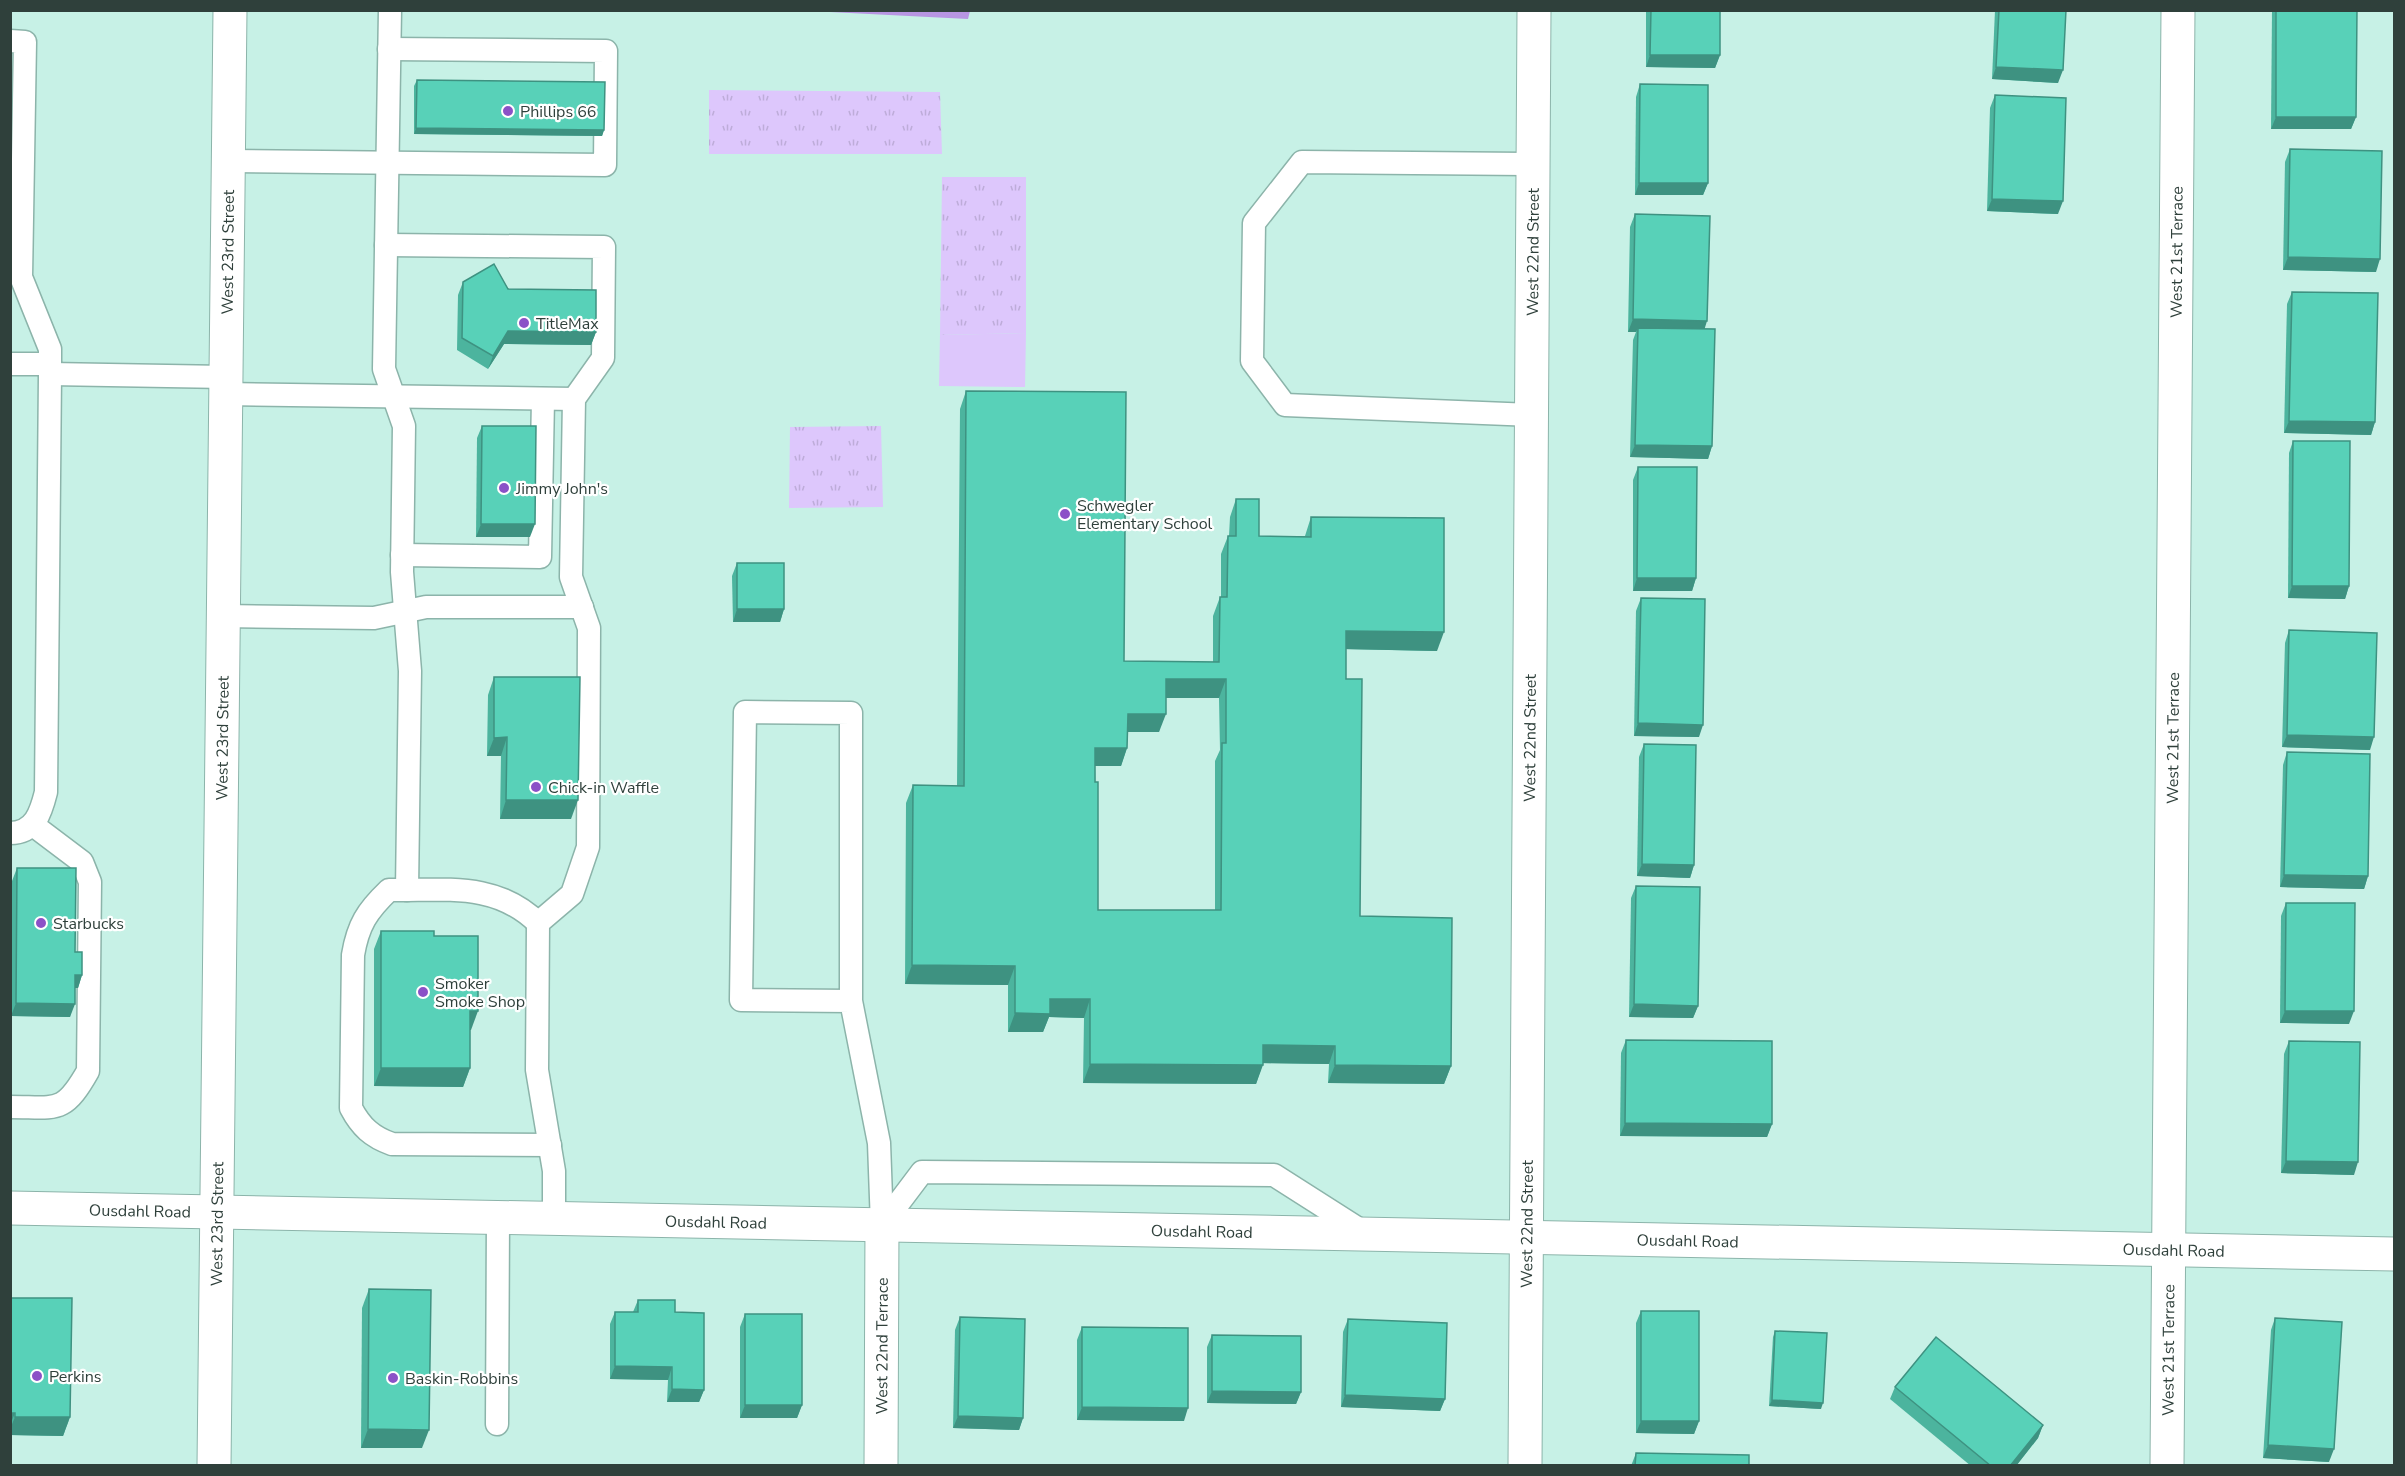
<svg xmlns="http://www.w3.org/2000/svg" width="2405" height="1476" font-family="'Nunito Sans',sans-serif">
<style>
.grass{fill:url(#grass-tufts)}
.garden{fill:#ddc7fc}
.water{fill:#b795e2}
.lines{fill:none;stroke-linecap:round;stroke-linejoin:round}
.lane-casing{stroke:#8cb4aa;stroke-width:25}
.street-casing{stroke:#8cb4aa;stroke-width:35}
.primary-casing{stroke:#8cb4aa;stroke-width:35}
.lane{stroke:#fff;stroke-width:22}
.street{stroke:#fff;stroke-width:33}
.primary{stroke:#fff;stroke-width:33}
.wall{fill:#4cb49e;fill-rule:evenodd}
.shaded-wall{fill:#3e9281}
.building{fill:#58d1b8;stroke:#3e9281;stroke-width:1.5;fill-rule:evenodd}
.poi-dot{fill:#8b51c7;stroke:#fff;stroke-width:2}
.labels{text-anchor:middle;stroke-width:4.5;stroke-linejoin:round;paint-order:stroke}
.poi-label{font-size:16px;fill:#2f403b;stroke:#fff;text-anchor:start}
.street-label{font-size:16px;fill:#2f403b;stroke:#fff}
</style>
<defs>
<pattern id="grass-tufts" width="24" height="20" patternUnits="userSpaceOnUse" patternTransform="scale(1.5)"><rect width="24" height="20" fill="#ddc7fc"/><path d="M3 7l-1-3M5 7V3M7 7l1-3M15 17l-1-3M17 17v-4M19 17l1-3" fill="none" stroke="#beacd9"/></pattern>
</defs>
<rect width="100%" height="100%" fill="#c7f1e6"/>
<g class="grass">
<polygon points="709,90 940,92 942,154 709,154"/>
<polygon points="942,177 1026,177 1026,333 940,335"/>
<polygon points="881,426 883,507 789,508 790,427"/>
</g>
<polygon class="garden" points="1026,333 1025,387 939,386 940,335"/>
<polygon class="water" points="810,11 970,11 968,19"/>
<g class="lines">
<g class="lane-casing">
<g id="lane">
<polyline points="390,10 384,369 404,426 402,572 410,671 407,890"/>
<path d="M10 41 25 42 21 277 50 349V374L46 792C41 812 35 833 10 833"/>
<polyline points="228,161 605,165 606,51 389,49"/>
<polyline points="386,245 604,247 603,358 574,399 571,577 589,628 588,847 572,894 538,923 537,1070 554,1171 554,1218"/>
<polyline points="10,364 50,364"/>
<polyline points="50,374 226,377"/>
<polyline points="225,394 574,399"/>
<polyline points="1531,415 1285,405 1252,361 1254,223 1302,162 1533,164"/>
<polyline points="402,555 540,557 543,399"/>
<polyline points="223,616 374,618 426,607 582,607"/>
<path d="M538 923C495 881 445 891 389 890 367 911 358 925 353 955L351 1108C361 1127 372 1137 392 1144L550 1145"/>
<polyline points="851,1001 741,1000 745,712 851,713 851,1001 879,1143 882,1225"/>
<path d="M10 1107C57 1107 63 1115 88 1071L90 882 82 862 33 825"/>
<polyline points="882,1225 922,1172 1274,1175 1365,1233"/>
<polyline points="497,1424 498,1217"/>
</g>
</g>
<g class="street-casing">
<g id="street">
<path id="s1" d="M10 1208 2394 1254"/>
<path id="s2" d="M881 1466 882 1225"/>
<path id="s3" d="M1525 1466 1534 10"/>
<path id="s4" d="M2167 1466 2178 10"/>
</g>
</g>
<g class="primary-casing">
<g id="primary">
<path id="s5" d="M214 1466 230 10"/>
</g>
</g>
<use href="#lane" class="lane"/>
<use href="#street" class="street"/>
<use href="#primary" class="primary"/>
</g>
<g class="wall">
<polygon points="1646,10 1720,10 1720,55 1715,68 1646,67"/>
<polygon points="1995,10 2066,10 2058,83 1992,79"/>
<polygon points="2272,10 2357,10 2356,117 2351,129 2271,129"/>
<polygon points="417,80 604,130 602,136 414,134 414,86"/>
<polygon points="1640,84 1708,183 1703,195 1635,195 1636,97"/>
<polygon points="1995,95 2058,214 1987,211 1990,108"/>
<polygon points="2290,149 2376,272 2283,270 2285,162"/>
<polygon points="1635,214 1705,329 1712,446 1708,459 1630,457 1633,340 1636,332 1628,332 1630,227"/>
<polygon points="463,282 508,289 596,332 591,345 504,344 488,369 457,350 458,295"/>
<polygon points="2292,292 2375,422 2371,435 2284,433 2287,304"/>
<path d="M966 391 1124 661 1213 662V616L1220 597H1221V554L1228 536H1229L1230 517 1236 499 1259 536H1305L1311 517 1437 651 1346 649V679L1360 916 1451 1066 1444 1084 1328 1083 1329 1064 1263 1063 1256 1084 1083 1083 1084 1018 1049 1017 1043 1032H1008V985L905 984 906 803 913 785 957 786 960 409ZM1166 698H1219L1220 750 1215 761V910H1098L1095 766H1121L1127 748 1128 732H1159Z"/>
<polygon points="482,426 530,537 476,537 477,438"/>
<polygon points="2293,441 2349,586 2345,599 2288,598 2289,453"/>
<polygon points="1638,467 1696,578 1692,591 1633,591 1633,480"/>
<polygon points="737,563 784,609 780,622 733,622 732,576"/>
<polygon points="1641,598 1699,737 1634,736 1636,611"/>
<polygon points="2289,630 2370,750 2282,747 2285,643"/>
<polygon points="494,677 571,819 500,819 501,756 487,756 488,695"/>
<polygon points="1644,744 1694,865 1690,878 1637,876 1639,757"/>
<polygon points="2287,752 2368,876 2364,889 2280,887 2283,765"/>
<polygon points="17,868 82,975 78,988 75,988 70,1017 11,1016 12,881"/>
<polygon points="1636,886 1698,1006 1693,1018 1629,1017 1631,898"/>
<polygon points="2286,903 2349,1024 2280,1023 2281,916"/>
<polygon points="381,931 434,936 471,1030 470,1030 470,1068 463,1087 374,1086 374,949"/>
<polygon points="1626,1040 1772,1124 1767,1137 1620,1136 1621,1053"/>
<polygon points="2289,1041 2354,1175 2281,1173 2284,1054"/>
<polygon points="369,1289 422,1448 361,1448 362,1308"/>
<polygon points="10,1298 70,1417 63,1436 10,1435"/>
<polygon points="638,1300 675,1312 704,1390 699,1402 667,1402 668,1380 610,1379 610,1324 615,1312 633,1312"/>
<polygon points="1641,1311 1699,1421 1694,1434 1636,1433 1636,1323"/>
<polygon points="745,1314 802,1405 797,1418 740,1418 740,1327"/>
<polygon points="960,1317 1023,1418 1019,1430 953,1428 955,1330"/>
<polygon points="2275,1318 2329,1462 2263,1458 2271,1330"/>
<polygon points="1348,1319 1445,1399 1440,1411 1341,1407 1343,1332"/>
<polygon points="1082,1327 1184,1421 1077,1420 1077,1340"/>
<polygon points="1775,1331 1821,1409 1769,1406 1773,1337"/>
<polygon points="1212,1335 1301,1392 1296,1404 1207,1403 1207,1347"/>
<polygon points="1895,1387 2043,1425 2038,1438 2016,1466 1971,1466 1890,1399"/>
<polygon points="1636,1453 1749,1466 1631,1466"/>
</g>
<g class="shaded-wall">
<polygon points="1650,55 1720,55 1715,68 1646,67"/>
<polygon points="1996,67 2063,70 2058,83 1992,79"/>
<polygon points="2276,117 2356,117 2351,129 2271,129"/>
<polygon points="416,128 604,130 602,136 414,134"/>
<polygon points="1639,183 1708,183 1703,195 1635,195"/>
<polygon points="1992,199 2063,201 2058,214 1987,211"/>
<polygon points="2288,257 2380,259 2376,272 2283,270"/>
<polygon points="1633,319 1707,321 1703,334 1638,328 1636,332 1628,332"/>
<polygon points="508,331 596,332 591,345 504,344 488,369 493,356"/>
<polygon points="2289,421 2375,422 2371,435 2284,433"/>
<polygon points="1635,445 1712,446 1708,459 1630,457"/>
<polygon points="481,524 535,524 530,537 476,537"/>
<polygon points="1637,578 1696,578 1692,591 1633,591"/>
<polygon points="2292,586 2349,586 2345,599 2288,598"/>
<polygon points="737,609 784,609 780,622 733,622"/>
<polygon points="1346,631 1444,632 1437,651 1340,649"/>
<polygon points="1166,679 1226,679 1219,698 1159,698"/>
<polygon points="1128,714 1166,714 1159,732 1121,732"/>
<polygon points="1638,723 1703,725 1699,737 1634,736"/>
<polygon points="2287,735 2374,737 2370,750 2282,747"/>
<polygon points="507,737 501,756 487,756 494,738"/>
<polygon points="1095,748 1127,748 1121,766 1088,766"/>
<polygon points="506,800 578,800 571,819 500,819"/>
<polygon points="1642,864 1694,865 1690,878 1637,876"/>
<polygon points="2284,875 2368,876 2364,889 2280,887"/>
<polygon points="912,965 1015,966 1008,985 905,984"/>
<polygon points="75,975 82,975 78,988 71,988"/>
<polygon points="1050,999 1090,999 1084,1018 1049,1017 1043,1032 1008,1032 1015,1013"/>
<polygon points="16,1003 75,1004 70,1017 11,1016"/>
<polygon points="1634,1004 1698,1006 1693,1018 1629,1017"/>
<polygon points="470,1011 478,1011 471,1030 463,1030"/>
<polygon points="2285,1011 2354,1011 2349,1024 2280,1023"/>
<polygon points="1263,1045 1335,1046 1329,1064 1256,1063"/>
<polygon points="1090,1064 1263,1065 1256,1084 1083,1083"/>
<polygon points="1335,1065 1451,1066 1444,1084 1328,1083"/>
<polygon points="381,1068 470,1068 463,1087 374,1086"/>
<polygon points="1625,1123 1772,1124 1767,1137 1620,1136"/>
<polygon points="2286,1161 2358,1162 2354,1175 2281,1173"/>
<polygon points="615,1366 672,1367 668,1380 610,1379"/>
<polygon points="672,1389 704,1390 699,1402 667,1402"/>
<polygon points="1212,1391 1301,1392 1296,1404 1207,1403"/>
<polygon points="1345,1395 1445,1399 1440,1411 1341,1407"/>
<polygon points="1772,1400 1823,1403 1821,1409 1769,1406"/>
<polygon points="745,1405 802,1405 797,1418 740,1418"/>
<polygon points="1082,1407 1188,1408 1184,1421 1077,1420"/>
<polygon points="10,1413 15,1413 10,1425"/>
<polygon points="958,1416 1023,1418 1019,1430 953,1428"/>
<polygon points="15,1417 70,1417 63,1436 10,1435 10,1429"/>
<polygon points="1641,1421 1699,1421 1694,1434 1636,1433"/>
<polygon points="2043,1425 2038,1438 2016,1466 2010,1466"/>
<polygon points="368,1429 429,1430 422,1448 361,1448"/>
<polygon points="2268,1445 2334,1449 2329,1462 2263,1458"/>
</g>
<g class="building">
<polygon points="1651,10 1720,10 1720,55 1650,55"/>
<polygon points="1999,10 2066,10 2063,70 1996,67"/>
<polygon points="2276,10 2357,10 2356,117 2276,117"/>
<polygon points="417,80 605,82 604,130 416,128"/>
<polygon points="1640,84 1708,85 1708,183 1639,183"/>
<polygon points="1995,95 2066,98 2063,201 1992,199"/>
<polygon points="2290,149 2382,151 2380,259 2288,257"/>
<polygon points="1635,214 1710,216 1707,321 1633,319"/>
<polygon points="494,264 508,289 596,290 596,332 508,331 493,356 462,338 463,282"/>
<polygon points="2292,292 2378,293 2375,422 2289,421"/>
<polygon points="1638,328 1715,329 1712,446 1635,445"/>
<path d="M966 391 1126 392 1124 661 1219 662 1220 597H1227L1228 536H1236V499H1259V536L1311 537V517L1444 518V632L1346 631V679H1362L1360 916 1452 918 1451 1066 1335 1065V1046L1263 1045V1065L1090 1064V999H1050V1014L1015 1013V966L912 965 913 785 964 786ZM1166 679H1226V743H1222L1221 910H1098V782H1095V748H1127L1128 714H1166Z"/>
<polygon points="482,426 536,426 535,524 481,524"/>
<polygon points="2293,441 2350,441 2349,586 2292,586"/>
<polygon points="1638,467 1697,467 1696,578 1637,578"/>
<rect x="737" y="563" width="47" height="46"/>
<polygon points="1641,598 1705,599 1703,725 1638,723"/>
<polygon points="2289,630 2377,633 2374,737 2287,735"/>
<polygon points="494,677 580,677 578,800 506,800 507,737 494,738"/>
<polygon points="1644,744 1696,745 1694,865 1642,864"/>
<polygon points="2287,752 2370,754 2368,876 2284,875"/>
<polygon points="17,868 76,868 75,952 82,952 82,975 75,975 75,1004 16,1003"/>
<polygon points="1636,886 1700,887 1698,1006 1634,1004"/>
<polygon points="2286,903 2355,903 2354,1011 2285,1011"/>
<polygon points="381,931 434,931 434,936 478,936 478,1011 470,1011 470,1068 381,1068"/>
<polygon points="1626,1040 1772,1041 1772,1124 1625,1123"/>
<polygon points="2289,1041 2360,1042 2358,1162 2286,1161"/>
<polygon points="369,1289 431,1290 429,1430 368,1429"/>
<polygon points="10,1298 72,1298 70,1417 15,1417 15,1413 10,1413"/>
<polygon points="638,1300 675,1300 675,1312 704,1313 704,1390 672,1389 672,1367 615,1366 615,1312 638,1312"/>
<rect x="1641" y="1311" width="58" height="110"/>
<rect x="745" y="1314" width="57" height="91"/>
<polygon points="960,1317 1025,1319 1023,1418 958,1416"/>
<polygon points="2275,1318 2342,1322 2334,1449 2268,1445"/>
<polygon points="1348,1319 1447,1323 1445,1399 1345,1395"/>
<polygon points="1082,1327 1188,1328 1188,1408 1082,1407"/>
<polygon points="1775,1331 1827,1333 1823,1403 1772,1400"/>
<polygon points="1212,1335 1301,1336 1301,1392 1212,1391"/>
<polygon points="1936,1337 2043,1425 2010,1466 1991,1466 1895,1387"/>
<polygon points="1636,1453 1749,1455 1749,1466 1635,1466"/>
</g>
<g class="poi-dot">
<circle cx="508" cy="111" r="6"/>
<circle cx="524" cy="323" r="6"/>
<circle cx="504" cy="488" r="6"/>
<circle cx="1065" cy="514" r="6"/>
<circle cx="536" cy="787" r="6"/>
<circle cx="41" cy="923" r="6"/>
<circle cx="423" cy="992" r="6"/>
<circle cx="37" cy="1376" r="6"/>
<circle cx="393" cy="1378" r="6"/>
</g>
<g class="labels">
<g class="poi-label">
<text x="520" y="117">Phillips 66</text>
<text x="536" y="329">TitleMax</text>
<text x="516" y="494">Jimmy John's</text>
<text x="1077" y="511">Schwegler<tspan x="1077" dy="18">Elementary School</tspan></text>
<text x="548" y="793">Chick-in Waffle</text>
<text x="53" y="929">Starbucks</text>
<text x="435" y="989">Smoker<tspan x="435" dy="18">Smoke Shop</tspan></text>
<text x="49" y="1382">Perkins</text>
<text x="405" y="1384">Baskin-Robbins</text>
</g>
<g class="street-label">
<text dy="6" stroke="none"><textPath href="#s5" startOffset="1214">West 23rd Street</textPath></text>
<text dy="6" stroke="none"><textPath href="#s3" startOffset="1214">West 22nd Street</textPath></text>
<text dy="6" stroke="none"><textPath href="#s4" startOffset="1214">West 21st Terrace</textPath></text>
<text dy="6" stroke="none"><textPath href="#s5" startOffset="728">West 23rd Street</textPath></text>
<text dy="6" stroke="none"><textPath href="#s3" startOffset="728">West 22nd Street</textPath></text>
<text dy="6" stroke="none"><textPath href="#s4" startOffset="728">West 21st Terrace</textPath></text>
<text dy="6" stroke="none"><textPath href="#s1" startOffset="130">Ousdahl Road</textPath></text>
<text dy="6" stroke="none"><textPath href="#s1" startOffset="706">Ousdahl Road</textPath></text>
<text dy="6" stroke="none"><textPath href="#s5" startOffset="242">West 23rd Street</textPath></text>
<text dy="6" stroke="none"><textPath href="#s3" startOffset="242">West 22nd Street</textPath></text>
<text dy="6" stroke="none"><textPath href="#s1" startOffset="1192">Ousdahl Road</textPath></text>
<text dy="6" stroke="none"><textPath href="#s1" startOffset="1678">Ousdahl Road</textPath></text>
<text dy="6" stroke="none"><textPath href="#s1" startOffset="2164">Ousdahl Road</textPath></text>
<text dy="6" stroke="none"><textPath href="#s2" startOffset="120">West 22nd Terrace</textPath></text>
<text dy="6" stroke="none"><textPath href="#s4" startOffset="116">West 21st Terrace</textPath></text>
</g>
</g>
<rect width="2405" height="1476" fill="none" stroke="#2f403b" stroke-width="24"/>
</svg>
